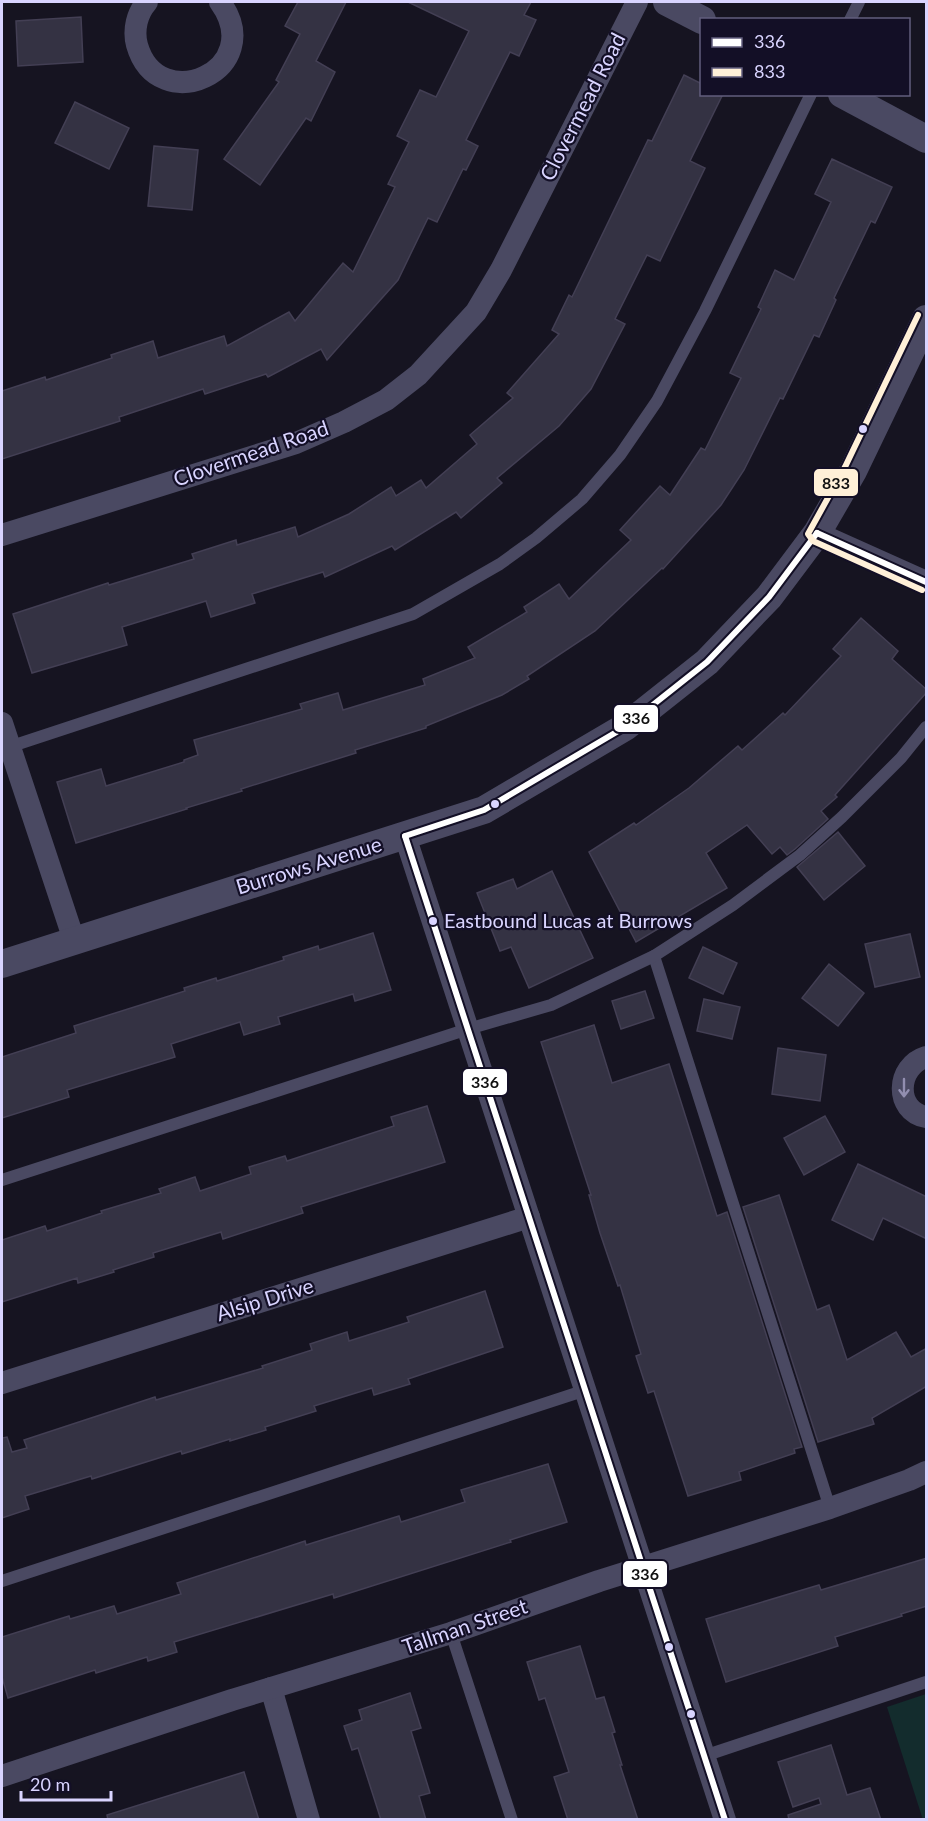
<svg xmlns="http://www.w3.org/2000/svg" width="928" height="1821" font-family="Lato,sans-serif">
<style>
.green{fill:#132c2d}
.building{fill:#343243;stroke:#433f54;stroke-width:1.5}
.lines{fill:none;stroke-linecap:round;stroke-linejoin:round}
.service{stroke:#4a4962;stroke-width:12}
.minor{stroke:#4a4962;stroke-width:22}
.tertiary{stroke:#4a4962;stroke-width:28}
.bus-1-casing{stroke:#130f26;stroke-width:10}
.bus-2-casing{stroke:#130f26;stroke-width:10}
.bus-1{stroke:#fff;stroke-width:6}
.bus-2{stroke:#fff0d8;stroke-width:6}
.oneway{stroke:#928eb0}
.bus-dot{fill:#d9d4ff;stroke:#130f26;stroke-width:2}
.labels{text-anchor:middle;stroke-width:4.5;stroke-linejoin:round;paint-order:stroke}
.bus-label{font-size:20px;fill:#d9d4ff;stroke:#130f26;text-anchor:start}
.street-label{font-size:21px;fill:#d9d4ff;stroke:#130f26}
.line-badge{stroke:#130f26;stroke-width:2}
.pale-badge-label{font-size:16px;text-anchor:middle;font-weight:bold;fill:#111}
</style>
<rect width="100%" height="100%" fill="#161421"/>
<polygon class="green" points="926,1694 926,1819 923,1820 887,1707"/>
<g class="building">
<polygon points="298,2 346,2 316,61 335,72 311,121 306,118 260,185 224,159 279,82 276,80 300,34 285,26"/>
<polygon points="408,2 531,2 524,15 536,20 519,56 510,52 466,140 478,146 466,170 463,169 437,222 428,218 398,280 327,360 321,349 268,377 266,374 205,394 203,389 119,417 120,421 2,459 2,391 45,377 46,380 112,358 111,355 153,341 158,358 224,336 227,346 289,312 295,321 343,263 353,272 395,187 388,184 409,142 397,136 420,90 436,97 469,31"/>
<polygon points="81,17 83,62 18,66 16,21"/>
<polygon points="684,75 702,84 702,94 723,94 690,161 705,168 660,261 647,255 615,319 625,324 591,389 559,426 497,478 502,483 461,518 456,512 395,550 392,546 325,577 323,572 252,594 255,603 211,617 206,601 122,627 127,645 32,673 13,614 108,583 109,585 194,559 192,554 236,540 237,545 295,527 298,537 349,514 391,487 396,496 421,480 426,488 477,444 470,435 513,398 507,393 559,334 552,330 569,295 572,297 648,140 652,141"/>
<polygon points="75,102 129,128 109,169 55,143"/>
<polygon points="154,146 198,150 192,210 148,206"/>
<polygon points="832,159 892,187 875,223 871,221 834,298 836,300 819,337 814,335 783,399 780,398 744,470 721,505 663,569 662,568 595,631 527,676 529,679 502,695 426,726 426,728 355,750 356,753 241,789 242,791 186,808 187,809 76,843 57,782 101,769 106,786 184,762 184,760 198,755 194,740 302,709 300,704 338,693 343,710 425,685 423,679 475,658 468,647 527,612 524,607 559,584 569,599 631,540 620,530 660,486 670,495 701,448 705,450 741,378 730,373 761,309 758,307 775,270 794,280 831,202 815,194"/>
<polygon points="861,618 898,651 892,659 927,690 927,692 835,795 837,797 821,811 828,819 795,849 787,855 780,847 772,854 747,825 706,853 727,888 636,942 589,852 634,823 636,825 689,788 738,746 742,750 783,713 785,715 841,656 833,649"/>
<polygon points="838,832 865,866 824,900 797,867"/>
<polygon points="552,871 593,958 529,988 511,947 500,951 477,893 513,879 517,889"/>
<polygon points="373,933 391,990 355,1001 353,994 278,1017 280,1024 244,1035 240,1022 171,1044 175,1057 67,1090 69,1097 2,1118 2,1057 76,1033 74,1026 185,991 184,988 216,978 217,981 284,960 283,957 318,946 319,950"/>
<polygon points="910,934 920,977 875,987 865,944"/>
<polygon points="703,947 737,963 723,994 689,978"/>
<polygon points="829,964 864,993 838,1026 802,998"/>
<polygon points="645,991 654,1018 621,1029 612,1001"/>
<polygon points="704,999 740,1007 732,1039 697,1031"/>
<polygon points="594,1025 612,1083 669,1064 717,1216 727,1212 802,1447 794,1449 795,1453 739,1472 741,1480 688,1496 654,1391 648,1393 636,1356 641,1354 620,1285 618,1286 600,1233 589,1195 591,1195 541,1042"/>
<polygon points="778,1048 826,1055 820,1101 772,1094"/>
<polygon points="427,1106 445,1162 301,1207 303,1213 223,1239 221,1232 153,1253 154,1257 113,1270 114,1272 78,1283 77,1278 2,1302 2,1240 45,1226 47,1231 102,1213 101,1211 161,1193 159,1189 195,1177 200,1191 251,1174 249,1167 285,1156 287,1161 394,1126 391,1117"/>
<polygon points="825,1116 845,1152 804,1175 784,1138"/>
<polygon points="858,1164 927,1197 927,1239 883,1218 873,1240 832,1220"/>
<polygon points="779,1195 817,1310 829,1305 847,1360 896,1332 911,1357 927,1348 927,1386 872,1418 874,1424 818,1442 743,1207"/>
<polygon points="485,1291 503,1347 408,1379 410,1384 374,1395 372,1388 314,1406 316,1411 265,1427 266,1430 230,1441 230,1439 182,1454 181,1451 92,1479 91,1476 25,1496 29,1509 2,1518 2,1438 7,1437 12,1452 27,1448 24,1440 155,1397 156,1400 263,1368 262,1366 312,1350 310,1344 347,1332 349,1341 409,1322 407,1317"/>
<polygon points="548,1464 567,1522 510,1540 511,1542 334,1598 333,1594 174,1642 177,1652 148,1661 147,1657 96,1673 95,1670 8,1698 2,1677 2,1637 69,1616 70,1619 114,1606 117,1614 181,1594 177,1583 305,1541 306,1545 399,1516 401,1522 465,1502 461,1490"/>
<polygon points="927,1558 927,1606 901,1614 902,1616 835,1637 838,1646 726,1682 706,1619 819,1585 821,1590"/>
<polygon points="580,1646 596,1699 604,1697 615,1732 612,1733 622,1765 620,1765 638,1820 568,1820 554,1777 569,1772 545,1698 539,1700 527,1662"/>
<polygon points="410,1693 421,1728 411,1731 430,1793 419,1796 426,1820 381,1820 358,1748 352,1750 344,1726 362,1720 359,1710"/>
<polygon points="831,1745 847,1795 870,1788 881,1820 789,1820 788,1815 821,1804 819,1798 793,1807 778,1762"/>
<polygon points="244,1772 259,1820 108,1820 107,1815"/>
</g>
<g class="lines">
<g class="service">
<polyline points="850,20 859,2"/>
<polyline points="9,747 413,614 500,564 536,538 582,499 620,455 657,401 705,311 811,94"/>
<polyline points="654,956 830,1508"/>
<polyline points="2,1180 468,1029 551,1005 654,956 733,905 800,855 842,817 901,758 926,727"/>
<polyline points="2,1581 586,1390"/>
<polyline points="451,1633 512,1820"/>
<polyline points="704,1756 926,1682"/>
</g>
<g class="minor">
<path d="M147 2C137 13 133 30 137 45 158 119 269 70 220 2"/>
<polyline points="817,533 926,582"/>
<polyline points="2,535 296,443 344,422 386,400 418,375 476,312 501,270 637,2"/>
<polyline points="2,723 74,940"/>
<polyline points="405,836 725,1820"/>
<path d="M926 1057C896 1066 894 1111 926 1117"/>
<polyline points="2,1383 529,1217"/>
<polyline points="271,1688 309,1820"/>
<polyline points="2,1776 232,1700 451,1633 599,1581 830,1508 909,1480 926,1472"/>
</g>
<g class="tertiary">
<polyline points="667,2 702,20"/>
<polyline points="842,94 926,139"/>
<polyline points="2,964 484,810 625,727 707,662 769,597 817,533 853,471 926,319"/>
</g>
<g class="bus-1-casing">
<g id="bus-1">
<polyline points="817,533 926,582"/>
<polyline points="405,836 725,1820"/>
<polyline points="405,836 484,810 625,727 707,662 769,597 817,533"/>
</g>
</g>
<g class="bus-2-casing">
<polyline id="bus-2" points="918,315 845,467 808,534 813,541 922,590"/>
</g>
<use href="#bus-1" class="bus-1"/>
<use href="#bus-2" class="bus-2"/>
</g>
<defs><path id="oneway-shaft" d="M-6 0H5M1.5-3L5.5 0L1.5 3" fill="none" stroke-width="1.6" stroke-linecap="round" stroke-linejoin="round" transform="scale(1.5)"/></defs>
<use class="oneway" href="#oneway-shaft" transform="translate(904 1088) rotate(90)"/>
<g class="bus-dot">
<circle cx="863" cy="429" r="5"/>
<circle cx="495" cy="804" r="5"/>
<circle cx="433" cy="921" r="5"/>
<circle cx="669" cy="1647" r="5"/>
<circle cx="691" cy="1714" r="5"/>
</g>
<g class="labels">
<g class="bus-label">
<text x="444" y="928">Eastbound Lucas at Burrows</text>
</g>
<g class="street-label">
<text transform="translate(583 107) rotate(-63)" y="7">Clovermead Road</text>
<text transform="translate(251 454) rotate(-19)" y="7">Clovermead Road</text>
<text transform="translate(309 866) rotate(-17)" y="7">Burrows Avenue</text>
<text transform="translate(265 1300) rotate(-17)" y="7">Alsip Drive</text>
<text transform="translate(465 1627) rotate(-19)" y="7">Tallman Street</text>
</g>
</g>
<g class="line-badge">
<rect x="813" y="468" width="46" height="29" rx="6" fill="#fff0d8"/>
<rect x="613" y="704" width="46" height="29" rx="6" fill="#fff"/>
<rect x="462" y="1068" width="46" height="28" rx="6" fill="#fff"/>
<rect x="622" y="1560" width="46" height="28" rx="6" fill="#fff"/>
</g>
<g class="pale-badge-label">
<text x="836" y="489">833</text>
<text x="636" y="724">336</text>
<text x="485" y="1088">336</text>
<text x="645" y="1580">336</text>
</g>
<rect width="928" height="1821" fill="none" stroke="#d9d4ff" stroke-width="6"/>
<rect x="700" y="18" width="210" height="78" fill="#130f26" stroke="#625e7d" stroke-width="1.5"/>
<rect x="712" y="38" width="30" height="9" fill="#ffffff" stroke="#625e7d" stroke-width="1.5"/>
<text x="754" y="48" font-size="18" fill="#d9d4ff">336</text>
<rect x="712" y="68" width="30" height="9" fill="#fff0d8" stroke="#625e7d" stroke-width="1.5"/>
<text x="754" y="78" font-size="18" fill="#d9d4ff">833</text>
<path d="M21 1791v9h90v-9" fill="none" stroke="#d9d4ff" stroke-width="3"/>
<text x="30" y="1791" font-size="18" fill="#d9d4ff" stroke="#130f26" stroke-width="4.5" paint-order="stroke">20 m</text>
</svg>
